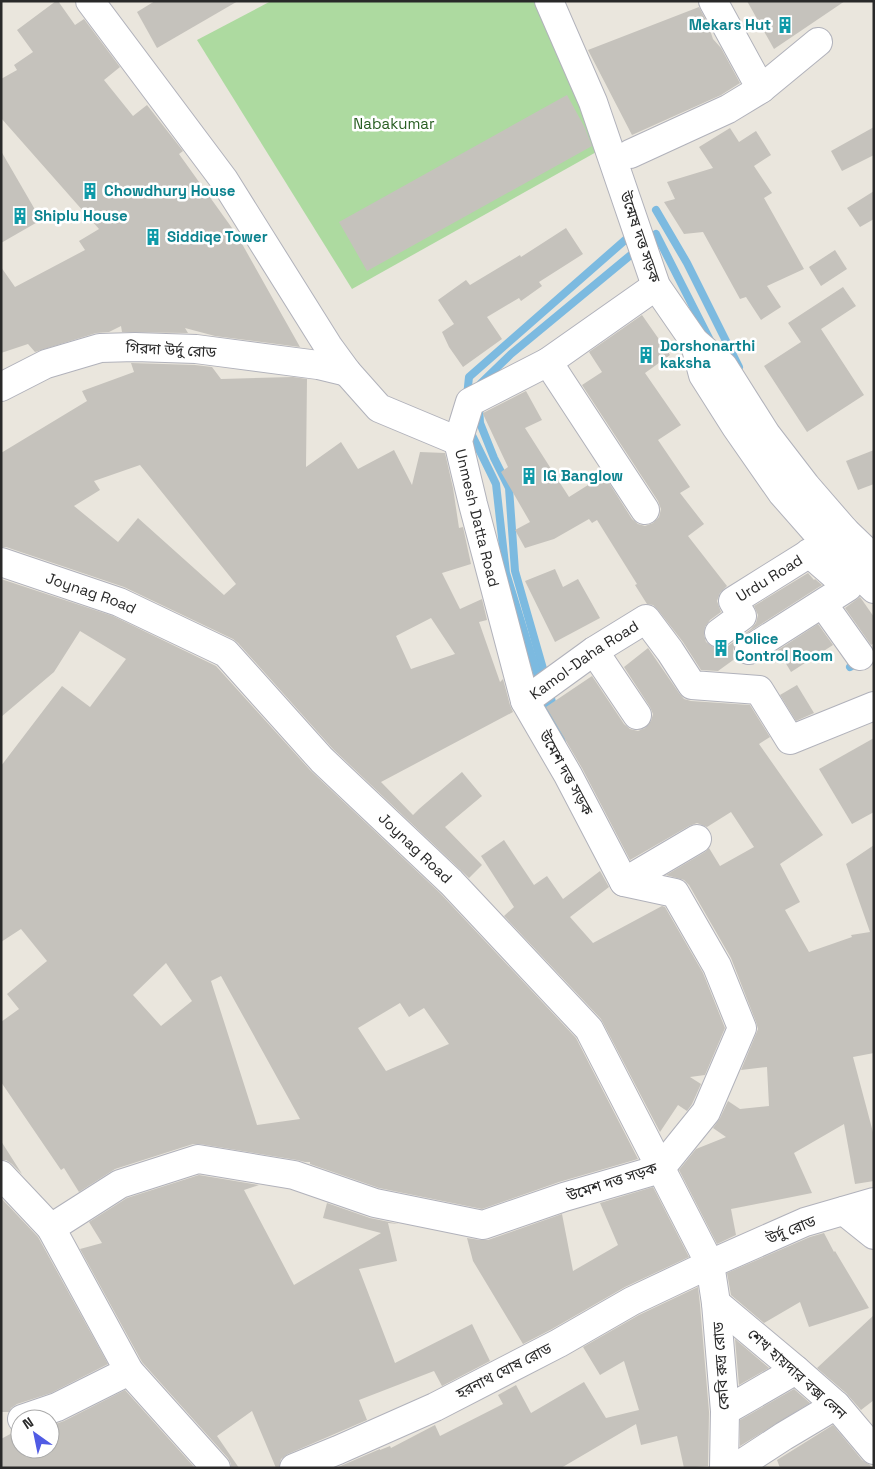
<svg xmlns="http://www.w3.org/2000/svg" width="875" height="1469" font-family="'Space Grotesk','Noto Sans Bengali',sans-serif">
<style>
.green{fill:#addaa0}
.lines{fill:none;stroke-linecap:round;stroke-linejoin:round}
.stream{stroke:#7cbae0;stroke-width:8}
.building{fill:#c5c2bc;fill-rule:evenodd}
.minor-casing{stroke:#b1b2bb;stroke-width:30}
.secondary-casing{stroke:#b1b2bb;stroke-width:30}
.minor{stroke:#fff;stroke-width:28}
.secondary{stroke:#fff;stroke-width:28}
.labels{text-anchor:middle;stroke-width:5;stroke-linejoin:round;paint-order:stroke}
.culture-label{font-size:15px;font-weight:bold;fill:#0d838f;stroke:#fff;text-anchor:start}
.park-label{font-size:15px;fill:#285e22;stroke:#fff}
.street-label{font-size:15px;fill:#292929;stroke:#fff}
</style>
<rect width="100%" height="100%" fill="#eae6dd"/>
<polygon class="green" points="271,1 535,1 607,146 352,289 197,40"/>
<g class="lines">
<g class="stream">
<polyline points="656,210 687,263 739,367"/>
<polyline points="647,241 656,234 711,342"/>
<polyline points="480,384 511,354 638,249"/>
<polyline points="467,396 469,377 632,234"/>
<polyline points="479,407 480,423 494,458 509,488 515,571 548,686 562,743"/>
<polyline points="469,429 496,484 506,573 540,683"/>
<polyline points="850,667 874,653"/>
<polyline points="543,694 552,724"/>
</g>
</g>
<g class="building">
<polygon points="56,1 58,1 75,25 84,19 120,67 104,80 133,116 147,105 183,151 179,154 237,235 300,347 215,336 185,328 188,333 122,332 121,326 109,332 96,333 35,352 28,344 1,353 1,267 15,287 85,250 79,241 99,229 1,118 1,79 17,70 14,65 33,52 17,30"/>
<polygon points="155,1 238,1 157,48 137,12"/>
<polygon points="747,1 845,1 774,49"/>
<polygon points="699,7 708,24 713,39 721,48 740,83 721,95 632,135 588,50"/>
<polygon points="567,95 585,128 592,146 367,271 339,222"/>
<polygon points="874,127 874,155 842,171 831,151"/>
<polygon points="730,128 739,142 756,131 771,155 754,166 772,193 764,198 804,269 767,286 781,307 761,320 746,297 740,299 703,232 684,234 664,202 675,199 667,182 713,168 699,147"/>
<polygon points="1,151 41,220 1,243"/>
<polygon points="874,191 874,219 860,227 847,208"/>
<polygon points="566,228 583,254 539,282 542,286 521,301 519,298 487,317 502,339 463,367 449,347 442,332 454,324 438,300 466,280 470,285 520,255 521,257"/>
<polygon points="835,250 847,269 821,286 809,267"/>
<polygon points="843,287 856,306 821,329 864,395 807,432 764,366 801,342 788,323"/>
<polygon points="642,315 670,355 645,373 681,425 658,440 690,487 680,493 704,524 688,536 727,586 720,593 717,601 721,612 710,620 705,627 704,635 706,642 713,647 721,648 728,646 751,629 756,623 758,615 754,606 808,573 814,580 815,579 822,585 741,637 735,643 733,651 736,658 718,671 701,670 683,642 658,610 653,605 647,604 635,585 637,584 597,520 592,523 589,519 554,539 525,548 515,530 530,522 501,472 508,467 483,414 483,413 526,391 542,420 525,428 569,497 604,475 632,519 638,524 645,526 653,523 659,517 661,509 658,501 582,385 602,372 589,352"/>
<path d="M131 363 195 365 212 367 221 379 293 377 307 379 306 467 341 442 358 469 394 450 412 485 420 452 445 453 453 488 459 528 463 527 471 564 442 573 460 609 482 599 487 620 479 622 500 682 503 679 510 705 513 712 381 782 413 815 419 809 462 772 482 796 445 827 482 865 469 878 333 749 238 643 233 639 124 587 6 547H1V453L87 401 82 391 134 372ZM140 465 236 584 224 595 138 518 118 542 74 506 100 490 94 481ZM431 618 455 654 411 669 396 636Z"/>
<polygon points="874,450 874,484 858,490 846,461"/>
<polygon points="555,569 563,587 578,579 600,618 555,642 525,581"/>
<path d="M1 579 113 616 216 666 310 770 440 893 576 1038 638 1159 559 1182 482 1209 379 1188 310 1164V1162H305L297 1160 200 1144H193L115 1169 79 1192 64 1168 61 1170 1 1082V1022L19 1009 7 994 47 961 21 929 1 942V766L62 686 90 707 126 659 80 631 54 672 1 717ZM166 963 192 1001 161 1026 133 995ZM221 976 300 1119 257 1125 211 981ZM400 1003 409 1017 424 1008 449 1044 386 1071 358 1028Z"/>
<polygon points="860,597 874,617 874,643 871,645 845,608"/>
<polygon points="818,624 833,645 791,672 778,650"/>
<polygon points="648,648 679,693 684,699 691,701 750,705 770,737 759,744 823,835 780,864 800,902 785,910 809,952 852,937 851,935 870,932 846,864 874,845 874,1053 853,1057 874,1136 874,1181 855,1184 844,1124 794,1153 812,1193 731,1209 736,1235 717,1244 679,1170 696,1149 726,1137 713,1128 720,1118 728,1101 740,1109 769,1106 767,1067 741,1070 756,1034 758,1029 756,1022 731,958 689,885 684,880 666,875 705,852 709,848 720,866 754,847 731,812 707,827 697,823 689,826 630,860 582,768 546,707 592,676 624,724 630,729 638,731 645,728 651,721 653,714 650,707 624,667"/>
<polygon points="797,685 814,713 796,721 780,695"/>
<polygon points="874,738 874,812 852,824 819,769"/>
<polygon points="504,840 534,885 547,876 563,899 600,871 609,887 570,917 593,943 662,906 665,907 703,973 725,1028 705,1075 690,1077 701,1084 692,1104 687,1111 678,1105 660,1132 601,1019 504,916 514,907 481,856"/>
<polygon points="1,1141 22,1174 12,1164 6,1160 1,1160"/>
<polygon points="199,1175 259,1185 244,1190 294,1285 381,1233 323,1218 327,1203 370,1218 399,1224 388,1223 397,1261 359,1269 395,1363 472,1324 490,1361 442,1386 434,1371 359,1400 367,1420 288,1454 281,1459 279,1468 276,1468 252,1411 217,1436 239,1468 231,1468 231,1464 228,1458 142,1362 80,1249 102,1243 89,1222 127,1198"/>
<polygon points="653,1187 689,1257 625,1287 552,1329 523,1344 473,1261 467,1238 480,1240 488,1240 562,1214 573,1271 618,1245 600,1203"/>
<polygon points="1,1198 38,1237 108,1364 51,1393 17,1404 11,1408 9,1412 1,1412"/>
<polygon points="824,1233 834,1252 835,1251 869,1308 809,1327 800,1302 764,1323 731,1295 727,1273 810,1237"/>
<polygon points="698,1287 700,1305 709,1412 708,1466 684,1468 677,1436 641,1445 636,1424 561,1468 336,1468 380,1449 380,1450 390,1446 391,1448 435,1425 440,1436 503,1404 498,1395 516,1385 531,1413 584,1382 606,1418 639,1410 624,1361 600,1375 583,1347 639,1315"/>
<polygon points="874,1315 874,1400 861,1410 846,1393 817,1368"/>
<polygon points="735,1339 769,1368 739,1385"/>
<polygon points="794,1389 810,1403 740,1446 740,1420"/>
<polygon points="125,1390 195,1468 1,1468 1,1439 14,1432 20,1434 20,1449 50,1449 50,1426 64,1421"/>
<polygon points="833,1425 862,1460 870,1465 872,1468 780,1468 777,1460"/>
</g>
<g class="lines">
<g class="minor-casing">
<g id="minor">
<polyline points="90,1 224,180 328,346 347,372 379,408 458,441"/>
<polyline points="761,89 818,42"/>
<polyline points="630,154 728,109 761,89 713,1"/>
<polyline points="548,362 645,510"/>
<polyline points="1,387 46,364 100,348 135,347 196,349 318,365 347,372"/>
<path id="s1" d="M1 562 119 602 226 653 322 760 451 882 589 1029 710 1264 716 1303 725 1411 724 1468"/>
<polyline points="823,604 860,656"/>
<path id="s2" d="M719 633 742 616 733 601 845 531"/>
<polyline points="749,650 848,587 809,553"/>
<polyline points="594,651 637,715"/>
<path id="s3" d="M525 701 594 651 646 619 670 651 692 685 759 690 790 740 874 706"/>
<polyline points="624,882 697,839"/>
<polyline points="1,1175 51,1228 129,1371 216,1468"/>
<polyline points="844,1211 874,1235"/>
<polyline points="51,1228 120,1184 198,1159 294,1175 375,1203 483,1225 564,1197 660,1169 706,1112 742,1028 717,966 675,893 624,882 568,775 525,701 473,504 458,441 470,402 548,362 656,286"/>
<polyline points="716,1303 796,1370 836,1405 874,1450"/>
<polyline points="725,1411 796,1370"/>
<polyline points="22,1419 57,1407 129,1371"/>
<polyline points="294,1468 338,1450 435,1407 559,1343 632,1301 710,1264 805,1222 874,1202"/>
<polyline points="735,1468 784,1436 836,1405"/>
</g>
</g>
<g class="secondary-casing">
<g id="secondary">
<polyline points="549,1 593,102 656,286 694,341 723,366 766,434 806,486 845,531 874,559"/>
<polyline points="694,341 703,375 736,427 782,493 826,543 874,589"/>
</g>
</g>
<use href="#minor" class="minor"/>
<use href="#secondary" class="secondary"/>
</g>
<defs>
<g id="building-bare" transform="scale(1.35)"><path d="M-4-6H4V6H1V3H-1V6H-4ZM-2.5-4.3h1.7v1.8h-1.7ZM.8-4.3h1.7v1.8H.8ZM-2.5-1h1.7V.8h-1.7ZM.8-1h1.7V.8H.8Z" fill="#0f9aa8" stroke="#fff" stroke-width="2.5" paint-order="stroke"/></g>
</defs>
<g fill-rule="evenodd">
<use href="#building-bare" x="785" y="25"/>
<use href="#building-bare" x="90" y="191"/>
<use href="#building-bare" x="20" y="216"/>
<use href="#building-bare" x="153" y="237"/>
<use href="#building-bare" x="646" y="355"/>
<use href="#building-bare" x="529" y="476"/>
<use href="#building-bare" x="721" y="648"/>
</g>
<g class="labels">
<g class="culture-label">
<text x="771" y="30" text-anchor="end">Mekars Hut</text>
<text x="104" y="196">Chowdhury House</text>
<text x="34" y="221">Shiplu House</text>
<text x="167" y="242">Siddiqe Tower</text>
<text x="660" y="351">Dorshonarthi<tspan x="660" dy="17">kaksha</tspan></text>
<text x="543" y="481">IG Banglow</text>
<text x="735" y="644">Police<tspan x="735" dy="17">Control Room</tspan></text>
</g>
<g class="park-label">
<text x="394" y="129">Nabakumar</text>
</g>
<g class="street-label">
<text transform="translate(640 237) rotate(71)" y="5">উন্মেষ দত্ত সড়ক</text>
<text transform="translate(171 350) rotate(3)" y="5">গিরদা উর্দু রোড</text>
<text transform="translate(477 518) rotate(76)" y="5">Unmesh Datta Road</text>
<text dy="5" stroke="none"><textPath href="#s2" startOffset="89">Urdu Road</textPath></text>
<text dy="5" stroke="none"><textPath href="#s1" startOffset="95">Joynag Road</textPath></text>
<text dy="5" stroke="none"><textPath href="#s3" startOffset="72">Kamol-Daha Road</textPath></text>
<text transform="translate(566 773) rotate(61)" y="5">উমেশ দত্ত সড়ক</text>
<text dy="5" stroke="none"><textPath href="#s1" startOffset="515">Joynag Road</textPath></text>
<text transform="translate(612 1182) rotate(-18)" y="5">উমেশ দত্ত সড়ক</text>
<text transform="translate(791 1230) rotate(-22)" y="5">উর্দু রোড</text>
<text transform="translate(721 1366) rotate(-94)" y="5">কেবি রুদ্র রোড</text>
<text transform="translate(504 1371) rotate(-27)" y="5">হরনাথ ঘোষ রোড</text>
<text transform="translate(797 1374) rotate(42)" y="5">শেখ হায়দার বক্স লেন</text>
</g>
</g>
<rect width="875" height="1469" fill="none" stroke="#292929" stroke-width="5"/>
<g transform="translate(35 1434) rotate(327)"><circle r="24" fill="#ffffff" stroke="#a9a9a9"/>
<path d="M0-4L9 19L0 12L-9 19Z" fill="#505be4"/>
<text y="-8" font-size="14" font-weight="bold" text-anchor="middle" fill="#292929">N</text>
</g>
</svg>
